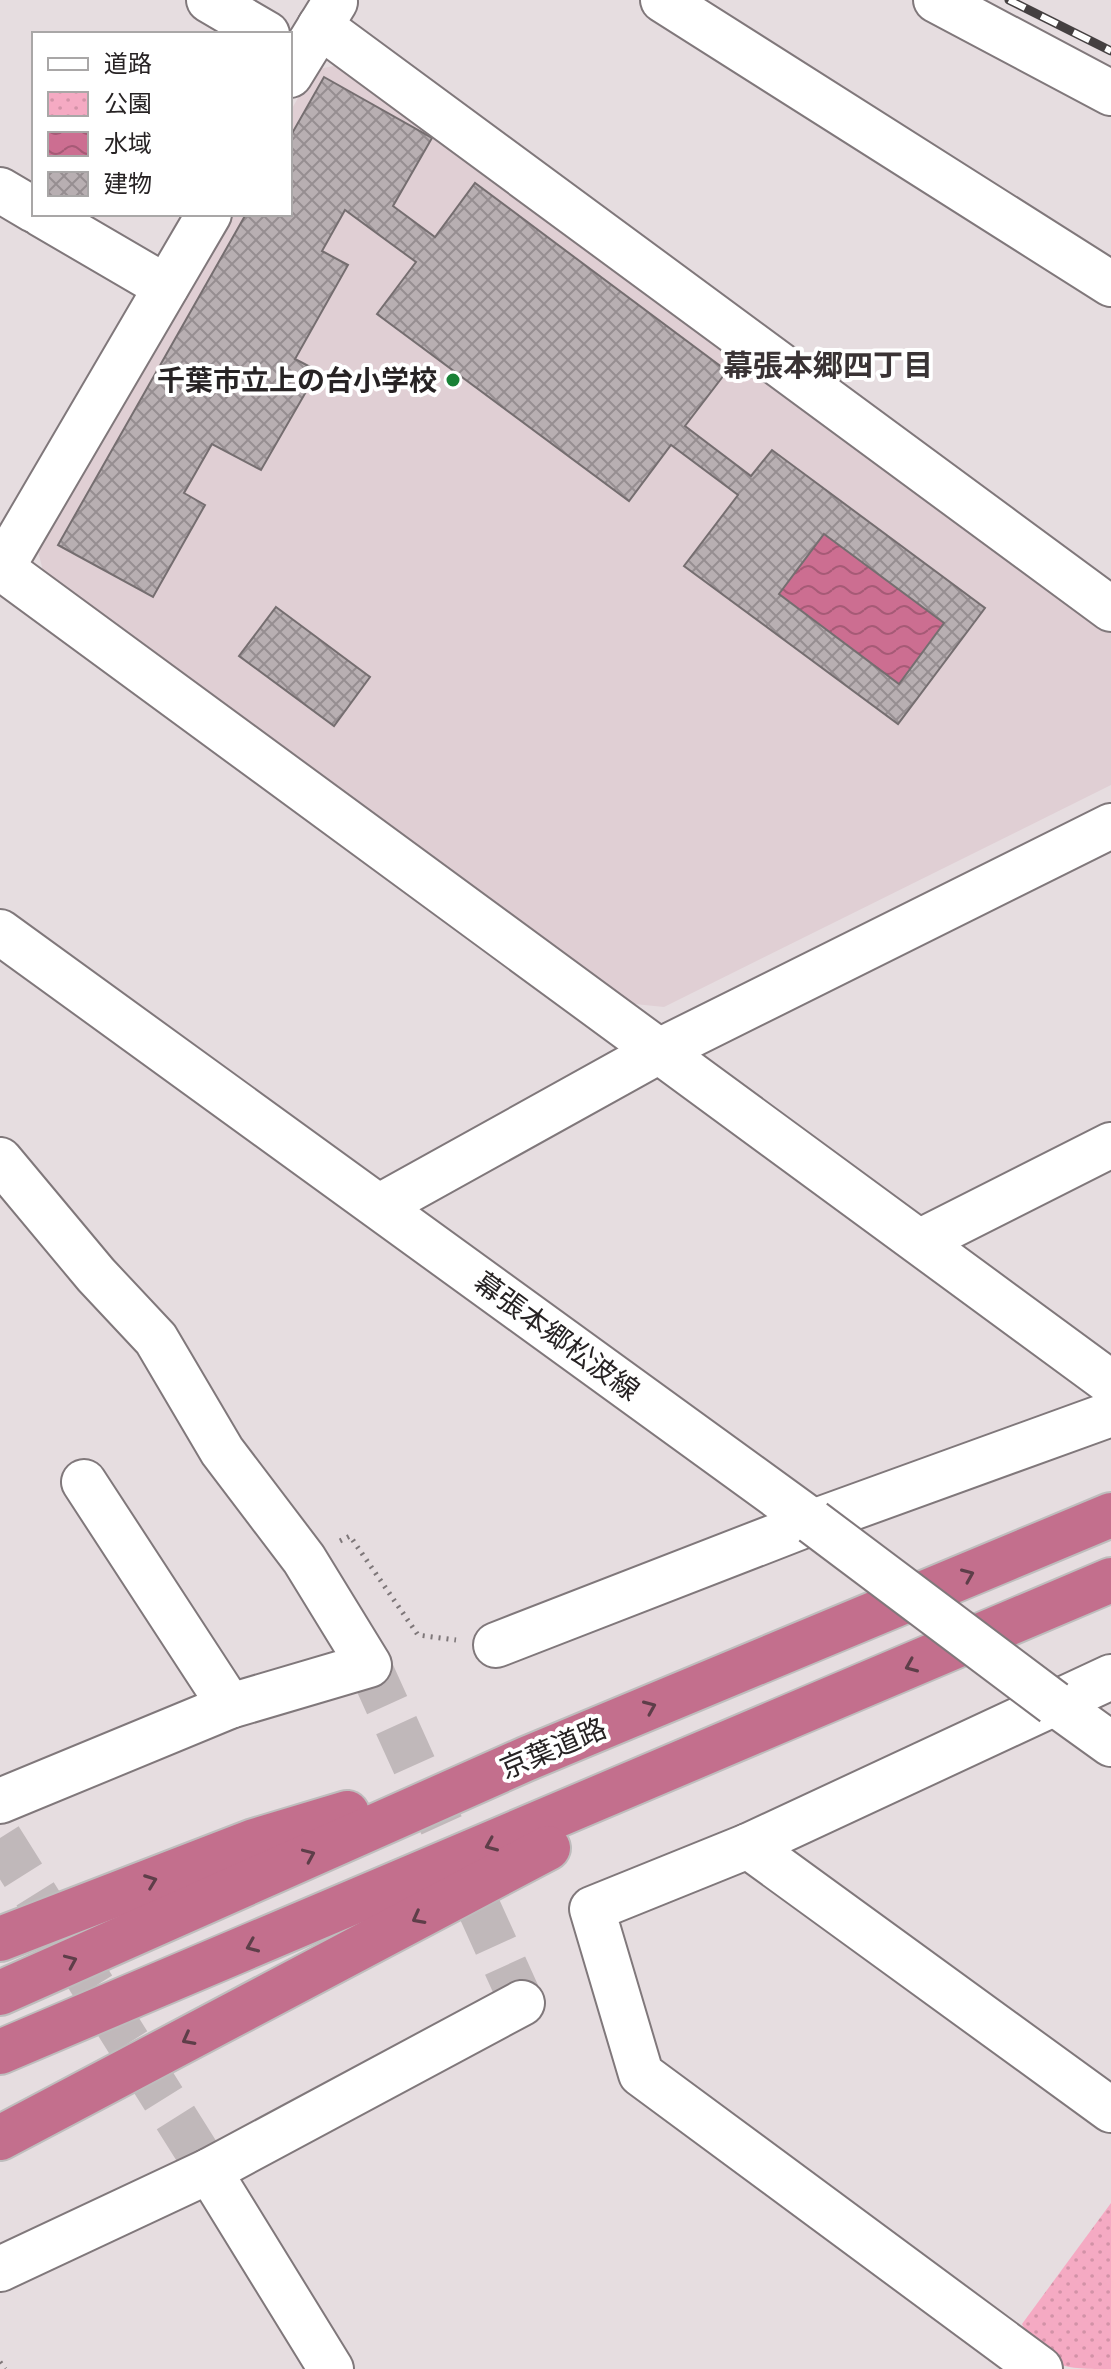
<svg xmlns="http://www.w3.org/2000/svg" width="1111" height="2369" font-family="'Source Sans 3','Noto Sans JP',sans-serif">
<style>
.built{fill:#e0cfd4}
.park{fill:url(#park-dots)}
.water{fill:url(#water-waves)}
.building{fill:url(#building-cross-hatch);stroke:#756e70;stroke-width:2;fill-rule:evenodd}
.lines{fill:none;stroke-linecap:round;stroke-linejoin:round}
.minor-tunnel{stroke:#c0b8ba;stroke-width:44;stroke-dasharray:44 22;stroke-linecap:butt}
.minor-casing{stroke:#80787b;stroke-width:48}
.highway-casing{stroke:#bebdbd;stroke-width:48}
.path{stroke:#7e7779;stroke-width:5;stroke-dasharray:2 6;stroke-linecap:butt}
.minor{stroke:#fff;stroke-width:44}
.highway{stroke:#c36f8d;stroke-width:44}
.rail-casing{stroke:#443f40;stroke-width:9}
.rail{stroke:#fff;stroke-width:6;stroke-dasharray:18;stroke-linecap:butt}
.minor-bridge-casing{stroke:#80787b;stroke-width:48;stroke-linecap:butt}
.minor-bridge{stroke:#fff;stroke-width:44}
.oneway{stroke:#5e3e49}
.poi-dot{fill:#198136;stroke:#fff;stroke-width:3}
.labels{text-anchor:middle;stroke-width:8;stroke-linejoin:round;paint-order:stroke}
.poi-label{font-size:28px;font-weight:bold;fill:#272324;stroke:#fff;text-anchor:end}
.street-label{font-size:28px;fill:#272324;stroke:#fff}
.neighbourhood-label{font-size:30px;font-weight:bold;fill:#3a3335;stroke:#fff}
</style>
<defs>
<pattern id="park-dots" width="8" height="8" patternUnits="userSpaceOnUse" patternTransform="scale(2)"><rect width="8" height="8" fill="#f5aac3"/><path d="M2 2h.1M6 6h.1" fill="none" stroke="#d292a7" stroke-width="1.8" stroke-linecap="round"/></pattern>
<pattern id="water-waves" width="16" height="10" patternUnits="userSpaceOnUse" patternTransform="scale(2)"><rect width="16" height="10" fill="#cc6e91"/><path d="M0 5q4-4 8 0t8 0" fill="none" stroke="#a65a76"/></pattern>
<pattern id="building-cross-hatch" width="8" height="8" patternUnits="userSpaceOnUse" patternTransform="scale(2)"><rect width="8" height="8" fill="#b8afb2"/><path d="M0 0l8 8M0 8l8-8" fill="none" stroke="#968e91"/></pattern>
</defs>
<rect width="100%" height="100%" fill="#e6dde0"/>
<polygon class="built" points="343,64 1111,630 1111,785 664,1007 625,1003 44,575 37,547 231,214 290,214 290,112 314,70"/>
<path class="park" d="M1111 2203V2369C1065 2369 1043 2369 1022 2324Z"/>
<polygon class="water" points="824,534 944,623 899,684 779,594"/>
<g class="building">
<path d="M324 77 432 138 393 206 435 237 475 183 727 371 685 426 751 476 772 450 985 608 898 724 684 566 738 495 671 445 629 501 377 314 416 262 345 210 322 251 348 265 295 359 318 371 261 470 212 444 184 493 205 505 153 597 58 545 246 214H290V137ZM824 534 944 623 899 684 779 594Z"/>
<polygon points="276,607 370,677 334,726 239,656"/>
</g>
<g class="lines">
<g class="minor-tunnel">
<polyline points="369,1665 522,2003"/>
<polyline points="0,1838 209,2171"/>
</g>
<g class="minor-casing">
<g id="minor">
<polyline points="209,0 267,34"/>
<polyline points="663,0 1111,284"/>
<polyline points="936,0 1111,93"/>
<polyline points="320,26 1111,609"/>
<polyline points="290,75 335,2"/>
<polyline points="0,190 34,210"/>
<polyline points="41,214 166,287"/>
<polyline points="0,567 1111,1383"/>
<polyline points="0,571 209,214"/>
<polyline points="0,932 813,1522"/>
<polyline points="0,1160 96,1275 156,1339 222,1451 304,1559 369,1665 230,1706 0,1801"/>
<polyline points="380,1206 661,1050 1111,826"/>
<polyline points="921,1241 1111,1145"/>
<polyline points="84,1482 230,1706"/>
<polyline points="496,1645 813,1522 1111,1414"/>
<polyline points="1054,1703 1111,1744"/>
<polyline points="748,1846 1111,2110"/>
<polyline points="209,2171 331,2369"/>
<polyline points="0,2269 209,2171 522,2003"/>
<polyline points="1040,2369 641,2074 592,1909 748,1846 1111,1677"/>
</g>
</g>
<g class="highway-casing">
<g id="highway">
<polyline points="0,1939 254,1841 347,1813"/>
<polyline points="0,1993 526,1759 1111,1515"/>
<polyline points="0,2052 1111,1580"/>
<polyline points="0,2138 548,1848"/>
</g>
</g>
<g class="path">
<polyline points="340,1541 350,1536 418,1635 456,1640"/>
<polyline points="0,2362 5,2369"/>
</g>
<use href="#minor" class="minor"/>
<use href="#highway" class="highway"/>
<g class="rail-casing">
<polyline id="rail" points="1009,0 1111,51"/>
</g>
<use href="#rail" class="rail"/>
<g class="minor-bridge-casing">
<polyline id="minor-bridge" points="813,1522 1054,1703"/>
</g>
<use href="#minor-bridge" class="minor-bridge"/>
</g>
<defs><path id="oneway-chevron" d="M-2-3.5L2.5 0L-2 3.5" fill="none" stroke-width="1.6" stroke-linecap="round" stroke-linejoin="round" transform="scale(2)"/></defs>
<g class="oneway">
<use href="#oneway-chevron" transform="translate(968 1575) rotate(-23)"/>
<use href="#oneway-chevron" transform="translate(911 1666) rotate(157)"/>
<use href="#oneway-chevron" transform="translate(650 1707) rotate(-23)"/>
<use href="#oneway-chevron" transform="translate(491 1845) rotate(157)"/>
<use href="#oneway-chevron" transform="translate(309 1855) rotate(-24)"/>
<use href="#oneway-chevron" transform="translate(151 1881) rotate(-21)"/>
<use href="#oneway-chevron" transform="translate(418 1918) rotate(152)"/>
<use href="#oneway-chevron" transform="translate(252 1946) rotate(157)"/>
<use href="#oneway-chevron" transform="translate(71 1961) rotate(-24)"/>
<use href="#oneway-chevron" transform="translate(188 2039) rotate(152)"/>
</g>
<circle class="poi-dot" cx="453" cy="380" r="8"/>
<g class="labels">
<g class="poi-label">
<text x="437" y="390">千葉市立上の台小学校</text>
</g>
<g class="street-label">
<text transform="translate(557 1336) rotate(36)" y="10">幕張本郷松波線</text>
<text transform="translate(553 1748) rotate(-23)" y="10">京葉道路</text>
</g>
<g class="neighbourhood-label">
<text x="828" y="376">幕張本郷四丁目</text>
</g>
</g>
<rect x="32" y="32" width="260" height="184" fill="#ffffff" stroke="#a9a7a7" stroke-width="2"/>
<rect x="48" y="58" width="40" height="12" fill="#ffffff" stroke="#a9a7a7" stroke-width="2"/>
<text x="104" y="72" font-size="24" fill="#272324">道路</text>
<rect x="48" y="92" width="40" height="24" fill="url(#park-dots)" stroke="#a9a7a7" stroke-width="2"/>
<text x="104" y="112" font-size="24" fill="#272324">公園</text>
<rect x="48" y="132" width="40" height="24" fill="url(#water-waves)" stroke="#a9a7a7" stroke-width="2"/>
<text x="104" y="152" font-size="24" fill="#272324">水域</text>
<rect x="48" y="172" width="40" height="24" fill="url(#building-cross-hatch)" stroke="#a9a7a7" stroke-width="2"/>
<text x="104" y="192" font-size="24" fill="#272324">建物</text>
</svg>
